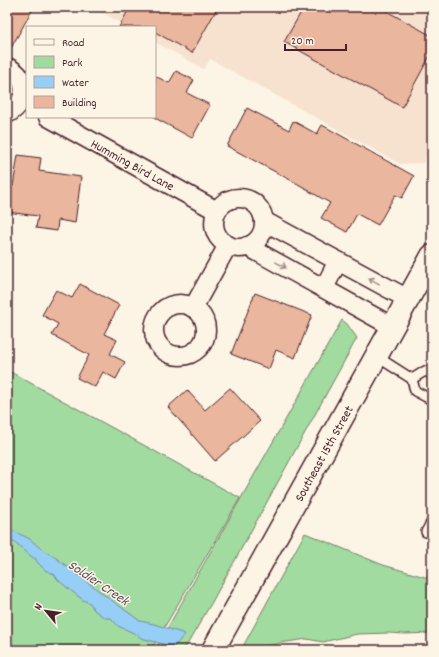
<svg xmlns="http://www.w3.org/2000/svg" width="439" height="657" font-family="Dekko,sans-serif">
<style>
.built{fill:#f7e2cf}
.green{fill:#a1dba0;stroke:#767d66}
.water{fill:#97cef6;stroke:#7888a5}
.building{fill:#eab69d;stroke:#4a1f2b}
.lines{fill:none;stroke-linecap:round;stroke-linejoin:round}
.service-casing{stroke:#4a1f2b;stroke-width:12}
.minor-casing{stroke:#4a1f2b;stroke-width:21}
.secondary-casing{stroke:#4a1f2b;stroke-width:25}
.service{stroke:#fcf5e5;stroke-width:9}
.minor{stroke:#fcf5e5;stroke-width:18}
.secondary{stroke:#fcf5e5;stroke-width:22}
.oneway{stroke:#a38a88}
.labels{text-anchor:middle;stroke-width:3;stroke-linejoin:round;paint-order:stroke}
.street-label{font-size:13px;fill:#4a1f2b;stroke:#fcf5e5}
.water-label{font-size:14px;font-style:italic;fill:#5d4b5e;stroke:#fcf5e5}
</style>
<rect width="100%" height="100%" fill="#fcf5e5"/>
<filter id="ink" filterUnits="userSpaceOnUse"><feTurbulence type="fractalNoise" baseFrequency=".025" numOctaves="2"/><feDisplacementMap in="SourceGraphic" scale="8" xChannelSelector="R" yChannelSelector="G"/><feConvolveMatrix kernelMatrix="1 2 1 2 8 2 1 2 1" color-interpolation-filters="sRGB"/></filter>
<g filter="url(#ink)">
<polygon class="built" points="92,7 432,7 432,148 423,163 400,164 210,59 204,69 155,42 155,27 128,27"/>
<g class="green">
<polygon points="342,320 347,324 357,338 212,602 184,650 155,650"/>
<polygon points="7,370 240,498 151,650 7,650"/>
<polygon points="305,533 383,565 432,579 432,633 404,634 389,633 357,634 323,642 307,639 280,643 254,650 241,650"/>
</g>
<polygon class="water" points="7,528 30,539 40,548 56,558 103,594 140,621 154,624 185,634 174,647 141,638 136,634 118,626 111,618 105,618 94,610 90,603 83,600 59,581 54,574 45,570 37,562 36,559 32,557 16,543 7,540"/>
<g class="building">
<polygon points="7,7 34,7 7,55"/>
<polygon points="130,7 218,7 192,53 155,32 155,27 119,27"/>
<polygon points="304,7 379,7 432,36 432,52 402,107 284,42"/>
<polygon points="176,71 194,80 187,93 210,105 192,138 155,118 155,76 169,83"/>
<polygon points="247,108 289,130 293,121 317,134 322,125 414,176 402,198 395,195 378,225 357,214 347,232 321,218 330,203 309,191 309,190 227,146"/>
<polygon points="18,155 41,158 39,171 81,177 75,223 58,220 57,231 36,228 38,216 7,212 7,185 13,186"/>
<polygon points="80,284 119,305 104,334 117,340 110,354 125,362 116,379 103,372 95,387 77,378 89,355 52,335 58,324 42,315 56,290 72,298"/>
<polygon points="255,293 312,315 295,358 276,350 269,369 231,354"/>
<polygon points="230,388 260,421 215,461 168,407 187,390 205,410"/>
</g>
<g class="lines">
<g class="service-casing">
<g id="service">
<polyline points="376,356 412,379 415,391 432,400"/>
<polyline points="412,379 425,371 432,374"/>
<polyline points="426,532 432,521"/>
</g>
</g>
<g class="minor-casing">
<g id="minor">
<path d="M7 67C30 77 28 103 7 114"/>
<polyline points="48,117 217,211"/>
<circle cx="239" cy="223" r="25"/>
<polyline points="264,221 408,299"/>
<polyline points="247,246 393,327"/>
<polyline points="324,288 338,261"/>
<circle cx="180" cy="330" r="26"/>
<polyline points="193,308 228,245"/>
</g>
</g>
<g class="secondary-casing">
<polyline id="secondary" points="213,650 432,256"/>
</g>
<use href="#service" class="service"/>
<use href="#minor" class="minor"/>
<use href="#secondary" class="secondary"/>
</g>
<defs><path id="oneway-shaft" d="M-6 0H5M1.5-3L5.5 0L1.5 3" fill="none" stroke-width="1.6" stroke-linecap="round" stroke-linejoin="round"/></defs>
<g class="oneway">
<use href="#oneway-shaft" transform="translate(281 265) rotate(29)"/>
<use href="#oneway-shaft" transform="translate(374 281) rotate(-151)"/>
</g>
</g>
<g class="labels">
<g class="street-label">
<text transform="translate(133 164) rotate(29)" y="5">Humming Bird Lane</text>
<text transform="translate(323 453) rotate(-61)" y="5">Southeast 15th Street</text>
</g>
<g class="water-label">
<text transform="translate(99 582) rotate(34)" y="5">Soldier Creek</text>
</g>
</g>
<rect width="439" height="657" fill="none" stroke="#fcf5e5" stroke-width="24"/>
<rect x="12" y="12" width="415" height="633" fill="none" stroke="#4a1f2b" stroke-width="1.5" filter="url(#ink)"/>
<rect x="26" y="26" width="130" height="92" fill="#fcf5e5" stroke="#b59f9b"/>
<rect x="34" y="39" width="20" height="6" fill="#fcf5e5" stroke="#b59f9b"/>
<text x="62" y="46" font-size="12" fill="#4a1f2b">Road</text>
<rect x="34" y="56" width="20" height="12" fill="#a1dba0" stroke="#b59f9b"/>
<text x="62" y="66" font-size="12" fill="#4a1f2b">Park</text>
<rect x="34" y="76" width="20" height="12" fill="#97cef6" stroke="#b59f9b"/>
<text x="62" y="86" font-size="12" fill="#4a1f2b">Water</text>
<rect x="34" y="96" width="20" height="12" fill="#eab69d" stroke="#b59f9b"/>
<text x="62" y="106" font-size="12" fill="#4a1f2b">Building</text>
<g transform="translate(46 611) rotate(299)" stroke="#fcf5e5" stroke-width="3" paint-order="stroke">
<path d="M0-3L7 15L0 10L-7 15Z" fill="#4a1f2b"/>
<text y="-6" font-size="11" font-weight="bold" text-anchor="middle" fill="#4a1f2b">N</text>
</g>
<path d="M285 44v6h61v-6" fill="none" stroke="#4a1f2b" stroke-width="2"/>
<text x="291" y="44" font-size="12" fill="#4a1f2b" stroke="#fcf5e5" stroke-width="3" paint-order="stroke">20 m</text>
</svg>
